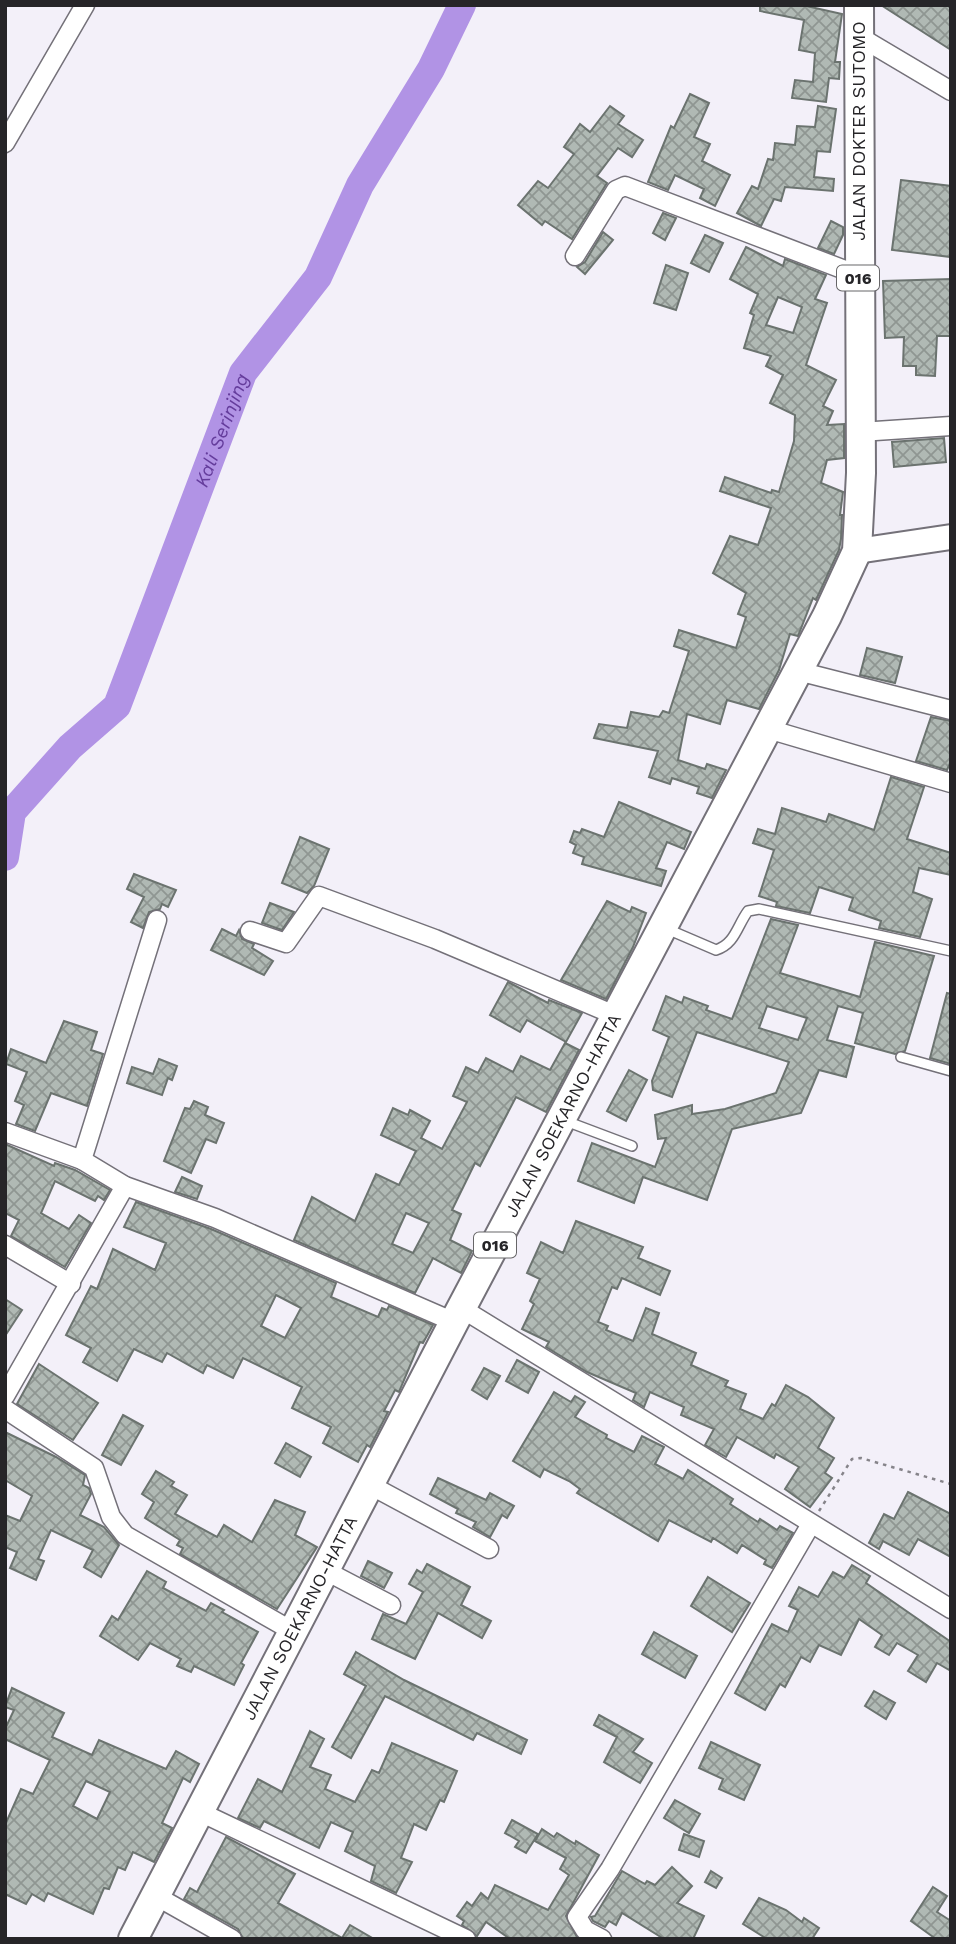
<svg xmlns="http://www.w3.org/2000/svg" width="956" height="1944" font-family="'Work Sans',sans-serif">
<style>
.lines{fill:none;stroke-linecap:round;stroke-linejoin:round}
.river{stroke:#b193e5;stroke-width:28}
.building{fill:url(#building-cross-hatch);stroke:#6b736f;stroke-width:2;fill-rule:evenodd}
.lane-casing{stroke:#747179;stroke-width:12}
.street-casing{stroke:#747179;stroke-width:21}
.secondary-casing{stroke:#747179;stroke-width:28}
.primary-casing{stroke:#747179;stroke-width:32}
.path{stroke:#86848a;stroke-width:2.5;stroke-dasharray:3.5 5;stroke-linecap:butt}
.lane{stroke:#fff;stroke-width:9}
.street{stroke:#fff;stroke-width:18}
.secondary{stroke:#fff;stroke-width:24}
.primary{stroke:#fff;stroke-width:28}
.labels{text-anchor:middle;stroke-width:6;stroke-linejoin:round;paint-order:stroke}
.shield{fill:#fff;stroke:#676668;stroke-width:2}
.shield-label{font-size:16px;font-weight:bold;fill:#262528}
.street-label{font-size:18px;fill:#262528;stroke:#fff}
.water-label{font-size:19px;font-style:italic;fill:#653d9c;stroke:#fff}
</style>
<defs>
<pattern id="building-cross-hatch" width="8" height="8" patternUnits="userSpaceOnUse" patternTransform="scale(1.75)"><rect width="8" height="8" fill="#b0b9b4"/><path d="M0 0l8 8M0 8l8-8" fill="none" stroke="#8f9692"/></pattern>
</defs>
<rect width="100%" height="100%" fill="#f3f0f9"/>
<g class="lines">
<path class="river" id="s1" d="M5 857 12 812 70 747 117 706 243 373 318 277 360 185 431 69 462 5"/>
</g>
<g class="building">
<polygon points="760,5 802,5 842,14 835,62 840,62 839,79 829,78 826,102 792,98 795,80 813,82 815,53 799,50 804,20 760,11"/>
<polygon points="881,5 946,5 951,8 951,50"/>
<polygon points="690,94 709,103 694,137 710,144 702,161 730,175 715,206 700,198 704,189 675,175 668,190 648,182 671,126 674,128"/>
<polygon points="610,106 624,116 618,124 643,140 632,157 618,148 597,176 607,183 572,239 545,221 542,225 518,205 538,181 548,188 574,154 564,147 580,124 590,132"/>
<polygon points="818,106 836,109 830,152 817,151 814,177 834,179 833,191 785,187 781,201 774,199 761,226 737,213 752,186 758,189 768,159 773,160 775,143 795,145 797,126 815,127"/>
<polygon points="901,180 951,186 951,257 892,250"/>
<polygon points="663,213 676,218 665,240 653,233"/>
<polygon points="831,221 843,227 843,235 834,254 818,248"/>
<polygon points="603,232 613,240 585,274 577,267 585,262"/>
<polygon points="705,235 723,243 709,272 691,263"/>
<path d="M746 247 783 266 785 259 826 275 815 299 827 303 806 365 836 380 823 406 833 411 827 425 844 424V458L827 460 821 483 843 492 840 515H842L841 539 839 550 816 600 813 598 798 636 790 634 779 670 759 709 727 700 720 724 687 714 678 760 705 769 707 764 726 770 712 798 697 793 699 787 672 778 670 784 649 777 658 751 594 738 599 724 627 728 631 712 659 717 663 711 669 713 689 651 674 646 679 630 736 648 746 617 738 614 746 593 713 573 730 536 758 545 771 508 720 491 725 477 771 493 772 490 779 492 794 441 795 415 770 403 783 375 766 366 771 356 744 348 754 315 750 313 758 294 730 279ZM778 297 802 307 793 333 766 325Z"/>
<polygon points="666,265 688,273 676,310 654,303"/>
<polygon points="951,279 951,336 937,336 935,376 916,375 916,366 903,366 904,337 885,338 883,281"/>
<polygon points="944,438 946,462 894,467 892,442"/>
<polygon points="867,648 902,657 895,683 860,675"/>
<polygon points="931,717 951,721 951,761 947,770 916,761"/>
<polygon points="891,777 924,787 907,839 951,853 951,875 919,868 913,892 932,899 920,937 879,928 881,921 849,910 853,898 819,887 810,913 776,906 777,902 759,896 774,850 753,843 758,829 775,834 782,808 826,822 829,814 874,830"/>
<polygon points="619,802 691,832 684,849 667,842 656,868 666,871 661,886 582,864 584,857 573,853 576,845 570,842 574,831 580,833 582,829 604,837"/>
<polygon points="300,837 329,849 314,886 307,893 282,883"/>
<polygon points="134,874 176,890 168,907 162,904 160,909 149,912 143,928 131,922 144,897 127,889"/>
<polygon points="607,901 630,912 632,907 646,913 633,947 606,999 561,980"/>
<polygon points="270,903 294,912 282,930 262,923"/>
<path d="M771 919 798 925 780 973 860 997 875 942 934 956 905 1051 895 1054 855 1043 863 1013 838 1006 827 1040 854 1047 846 1077 819 1070 801 1113 732 1129 707 1200 643 1177 634 1203 578 1181 592 1143 655 1167 666 1138 658 1139 655 1115 692 1105V1114L725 1109 776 1093 789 1062 697 1032 672 1097 653 1090 652 1081 669 1037 653 1030 666 996 682 1003 684 997 708 1006 706 1010 732 1019ZM767 1006 807 1018 798 1040 759 1028Z"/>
<polygon points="222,929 236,936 239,930 242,939 254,944 252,948 273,961 264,975 211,950"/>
<polygon points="508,982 548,1003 549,1000 582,1013 566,1042 527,1020 520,1032 490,1015"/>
<polygon points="947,993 951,994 951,1064 930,1058"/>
<polygon points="64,1021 97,1032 91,1050 103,1054 87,1106 51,1093 35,1131 16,1124 24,1105 15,1101 27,1072 6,1064 11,1049 46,1063"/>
<path d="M565 1043 579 1050 546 1112 516 1097 480 1166 475 1163 452 1210 461 1214 450 1240 472 1251 461 1273 433 1258 415 1293 294 1240 312 1197 355 1221 376 1174 399 1185 416 1151 381 1135 393 1108 408 1115 410 1110 430 1121 421 1138 442 1149 467 1102 453 1096 466 1067 478 1073 486 1058 513 1072 521 1056 550 1070ZM406 1213 429 1223 413 1253 392 1244Z"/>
<polygon points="159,1059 177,1066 172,1080 168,1078 162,1095 127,1083 132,1067 153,1074"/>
<polygon points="629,1070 647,1080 626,1121 607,1111"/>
<polygon points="194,1101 208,1107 205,1115 224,1123 216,1143 206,1139 191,1173 164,1161 185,1108 190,1109"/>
<polygon points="5,1144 54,1166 55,1163 75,1170 110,1190 104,1200 98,1196 95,1201 55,1181 41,1213 69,1229 79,1215 91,1223 65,1267 11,1236 19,1220 5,1213"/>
<polygon points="182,1177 202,1186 197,1199 175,1192"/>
<path d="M136 1202 211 1229 336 1283 331 1297 378 1317 382 1308 387 1310 389 1306 433 1325 423 1343 420 1342 399 1392 395 1390 384 1411 388 1412 370 1447 367 1445 358 1462 323 1443 331 1427 292 1408 302 1387 243 1358 233 1378 207 1365 203 1373 167 1353 162 1362 134 1349 117 1381 83 1362 91 1348 66 1335 91 1286 97 1289 113 1249 155 1270 166 1243 124 1227ZM276 1295 301 1308 285 1338 261 1326Z"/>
<polygon points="576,1221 643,1247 638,1258 670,1271 660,1295 622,1278 617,1289 612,1287 598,1322 608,1326 606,1330 633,1341 646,1308 659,1313 652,1334 696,1353 691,1365 728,1381 725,1386 746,1394 740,1409 763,1419 772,1404 775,1406 786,1385 808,1397 834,1418 818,1448 834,1458 825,1473 832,1478 810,1507 785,1489 799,1467 776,1454 774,1458 737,1437 726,1457 705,1445 714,1429 681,1415 684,1407 650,1392 644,1407 633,1400 636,1393 587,1372 546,1347 549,1342 522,1329 534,1304 530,1301 540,1279 527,1273 541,1242 563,1253"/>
<polygon points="5,1299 22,1310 5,1336"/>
<polygon points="517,1360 539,1372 528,1393 506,1381"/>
<polygon points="39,1364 98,1403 73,1440 17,1404"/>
<polygon points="484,1368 500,1376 487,1399 472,1390"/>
<polygon points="554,1392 571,1402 575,1396 585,1402 575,1417 607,1435 606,1438 634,1452 642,1436 664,1447 655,1464 683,1479 688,1470 733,1499 730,1504 758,1522 760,1519 777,1530 780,1526 793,1533 772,1568 764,1564 766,1560 742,1545 737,1553 713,1538 711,1542 669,1520 658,1541 577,1493 580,1489 569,1481 544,1469 540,1477 513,1461"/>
<polygon points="123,1415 143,1426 121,1465 102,1455"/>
<polygon points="5,1432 56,1457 85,1475 83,1485 89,1488 91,1494 80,1515 104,1527 119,1545 101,1577 84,1567 93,1550 51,1530 38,1559 44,1561 36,1580 10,1568 17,1552 5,1547 5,1515 20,1521 32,1496 5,1480"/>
<polygon points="286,1443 311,1457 300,1477 275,1463"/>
<polygon points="156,1471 174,1482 171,1486 187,1495 175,1514 217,1537 224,1525 252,1542 275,1500 305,1512 295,1535 317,1547 277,1609 180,1554 183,1548 177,1545 180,1540 145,1518 154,1502 142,1494"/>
<polygon points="438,1478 486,1500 490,1493 514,1506 507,1518 502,1515 490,1537 473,1527 476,1522 456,1513 458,1509 430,1494"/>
<polygon points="908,1492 951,1514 951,1557 918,1539 909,1555 883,1541 879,1549 869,1543 884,1514 894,1519"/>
<polygon points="368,1561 392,1573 384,1588 361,1576"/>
<polygon points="427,1564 470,1587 461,1605 491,1621 482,1638 438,1613 415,1659 372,1639 383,1614 406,1624 423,1592 409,1584 417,1570 422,1573"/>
<polygon points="852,1565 870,1576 866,1583 951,1642 951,1671 937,1663 926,1682 908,1671 918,1655 897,1643 889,1655 875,1647 882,1635 859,1619 841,1655 819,1645 810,1662 801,1657 785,1687 780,1684 765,1710 735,1693 772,1624 788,1632 798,1610 789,1606 799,1587 818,1597 833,1572 844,1578"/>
<polygon points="147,1571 166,1582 163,1588 206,1611 211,1603 224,1610 222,1612 258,1632 241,1663 244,1665 234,1685 194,1666 191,1672 177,1666 181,1659 150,1643 138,1660 100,1636 112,1616 118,1620"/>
<polygon points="708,1577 750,1603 732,1632 691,1606"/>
<polygon points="654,1632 697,1656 685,1678 642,1654"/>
<polygon points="356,1652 404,1680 527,1740 521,1754 477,1733 473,1740 385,1696 351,1758 332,1747 366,1686 344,1674"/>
<path d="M12 1688 64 1713 52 1737 92 1755 99 1740 166 1769 176 1751 199 1764 190 1782 183 1778 162 1823 172 1828 154 1862 133 1852 125 1870 118 1867 109 1889 104 1888 93 1914 48 1893 44 1901 32 1894 26 1904 5 1894V1825L21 1789 33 1794 50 1760 5 1739V1729L14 1710 5 1707ZM86 1781 110 1792 97 1819 73 1806Z"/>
<polygon points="874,1691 895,1703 886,1719 865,1706"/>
<polygon points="599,1715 643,1739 633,1752 652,1763 640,1783 604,1762 617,1737 594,1725"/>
<polygon points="310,1731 324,1739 310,1767 331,1775 325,1789 355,1802 372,1770 379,1773 392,1743 457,1771 444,1802 440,1800 426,1830 414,1824 401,1858 412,1862 396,1893 371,1881 375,1866 345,1851 353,1832 331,1822 319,1848 264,1821 260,1828 238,1818 258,1779 282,1792"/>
<polygon points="711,1742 760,1765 744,1800 719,1789 723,1779 699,1768"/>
<polygon points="675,1800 700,1814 689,1833 664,1818"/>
<polygon points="512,1820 538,1834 526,1853 515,1847 519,1841 505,1833"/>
<polygon points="542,1829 554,1837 557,1833 575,1844 576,1841 599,1855 566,1916 578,1939 510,1939 486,1922 477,1936 462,1925 464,1921 457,1916 467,1902 472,1906 481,1893 488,1899 495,1885 548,1910 569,1875 560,1869 566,1858 535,1841"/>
<polygon points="684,1834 704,1841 699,1857 679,1850"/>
<polygon points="226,1837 295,1874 278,1903 342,1938 350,1925 374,1939 243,1939 238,1929 184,1899 190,1888 197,1892"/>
<polygon points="672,1867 692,1886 677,1903 704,1916 693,1939 664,1939 622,1913 616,1925 609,1921 605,1927 593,1921 591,1917 595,1916 622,1871 645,1884 647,1881 655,1885"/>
<polygon points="711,1871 722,1878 716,1888 705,1882"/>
<polygon points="933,1887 947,1896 937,1912 951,1921 951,1939 936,1939 911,1921"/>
<polygon points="759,1898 786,1910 802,1922 804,1918 819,1928 812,1939 767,1939 743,1924"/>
</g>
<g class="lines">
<g class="lane-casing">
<g id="lane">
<path d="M667 929 716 950C735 944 737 926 748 911L759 909 951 951"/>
<polyline points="901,1057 951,1071"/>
<polyline points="563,1120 632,1146"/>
</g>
</g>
<g class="street-casing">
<g id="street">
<polyline points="860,37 951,91"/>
<polyline points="5,143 85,5"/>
<polyline points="575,256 616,190 625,186 858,275"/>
<polyline points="860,432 951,426"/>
<polyline points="798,671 951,710"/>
<polyline points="768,729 951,783"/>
<polyline points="157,920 82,1160 125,1186 215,1218 454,1322"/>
<polyline points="250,931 286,943 319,896 435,939 617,1016"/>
<polyline points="5,1132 82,1160"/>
<polyline points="5,1245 71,1284"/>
<polyline points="461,1308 951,1609"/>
<polyline points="5,1396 125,1186"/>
<polyline points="5,1409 94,1468 111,1517 125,1535 294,1632"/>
<polyline points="370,1485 489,1549"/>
<polyline points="326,1571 391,1605"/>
<polyline points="200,1812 466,1939"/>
<polyline points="156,1896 232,1939"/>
<polyline points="602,1939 585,1930 577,1917 610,1869 811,1524"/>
</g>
</g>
<g class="secondary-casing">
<polyline id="secondary" points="857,551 951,537"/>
</g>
<g class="primary-casing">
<g id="primary">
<path id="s2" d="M133 1939 454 1322 827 616 857 551 861 473 859 5"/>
</g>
</g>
<polyline class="path" points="819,1511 852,1459 861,1458 951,1484"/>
<use href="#lane" class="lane"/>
<use href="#street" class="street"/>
<use href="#secondary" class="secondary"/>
<use href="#primary" class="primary"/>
</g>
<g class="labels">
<g class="shield">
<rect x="837" y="265.5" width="42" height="25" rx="5"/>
<rect x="474" y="1232.5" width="42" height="25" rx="5"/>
</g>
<g class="shield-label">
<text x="858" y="284">016</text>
<text x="495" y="1251">016</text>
</g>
<g class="street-label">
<text transform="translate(859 131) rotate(-90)" y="6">JALAN DOKTER SUTOMO</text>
<text dy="6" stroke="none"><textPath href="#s2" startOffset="929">JALAN SOEKARNO-HATTA</textPath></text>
<text dy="6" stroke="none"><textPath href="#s2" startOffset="362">JALAN SOEKARNO-HATTA</textPath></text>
</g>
<g class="water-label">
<text dy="7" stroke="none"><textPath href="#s1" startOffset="490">Kali Serinjing</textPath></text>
</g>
</g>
<rect width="956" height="1944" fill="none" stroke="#262528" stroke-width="14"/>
</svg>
